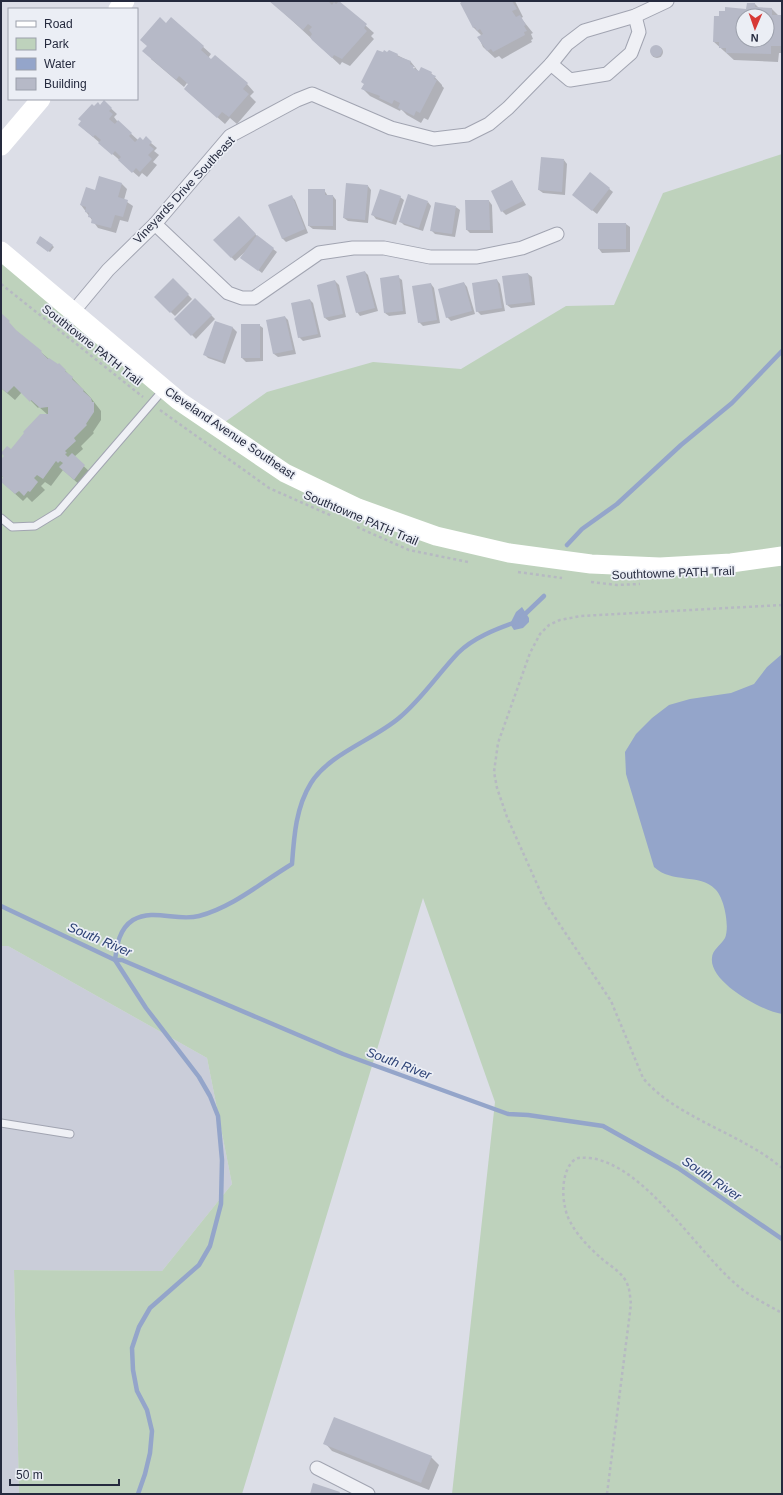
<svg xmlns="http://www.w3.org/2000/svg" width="783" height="1495" font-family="Arial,sans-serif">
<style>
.built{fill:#cacdd9}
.green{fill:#bed2bc}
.water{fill:#94a5ca}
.shadow{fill:#0003;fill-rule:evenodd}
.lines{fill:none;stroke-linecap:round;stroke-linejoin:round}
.stream{stroke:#94a5ca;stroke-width:4.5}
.building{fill:#b6b9c7;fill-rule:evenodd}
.service-casing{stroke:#a1a4b1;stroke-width:9}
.minor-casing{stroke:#a1a4b1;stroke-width:15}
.path{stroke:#b6b9c2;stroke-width:2.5;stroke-dasharray:3 3;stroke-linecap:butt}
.service{stroke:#eff0f5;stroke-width:7}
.minor{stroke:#eff0f5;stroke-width:13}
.secondary{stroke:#fff;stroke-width:19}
.labels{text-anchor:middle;stroke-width:3.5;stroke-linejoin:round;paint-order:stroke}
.street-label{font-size:12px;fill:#252a3e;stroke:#ebeef5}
.water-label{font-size:13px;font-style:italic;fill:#2c4175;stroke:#ebeef5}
</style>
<rect width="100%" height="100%" fill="#dcdee7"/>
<polygon class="built" points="1,946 8,946 207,1058 232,1184 162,1271 14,1270 19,1494 1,1494"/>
<polygon class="green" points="782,154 782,1494 452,1494 495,1102 423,898 242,1494 19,1494 14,1270 162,1271 232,1184 207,1058 8,946 1,946 1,259 169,397 225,422 267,392 373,362 461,369 566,306 614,305 663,193"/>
<g class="water">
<polygon points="522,607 529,618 529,622 523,628 514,630 510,624 516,612"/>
<path d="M782 654V1014C762 1011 709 982 712 958 712 950 721 945 725 938 730 926 724 897 715 889 700 873 672 884 654 867L626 774 625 752 636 734 652 718 669 705 690 699 731 693 754 684 767 667Z"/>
</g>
<g class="shadow">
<polygon points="271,1 338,1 374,33 371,36 374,39 350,66 342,62 340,65"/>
<polygon points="463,1 515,1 523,17 521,18 533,33 531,34 533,39 531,40 532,42 502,59 499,56 495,58 483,47 479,38 482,36 474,28 461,3"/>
<path d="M755 4 759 8 772 9 779 16H782V53H779L778 62 734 60 714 42ZM743 16H767V40H743Z"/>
<polygon points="171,18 211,54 208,58 247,84 254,92 250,96 256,102 237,124 230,118 225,124 193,96 189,84 187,83 184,87 151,59 166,24"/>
<circle cx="657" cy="52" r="6"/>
<polygon points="389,51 411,62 415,67 413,67 412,73 415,67 418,71 431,73 442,85 442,86 444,88 428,120 424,118 421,123 407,115 401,109 400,111 370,96 362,88"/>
<polygon points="104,102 117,114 114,117 117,121 138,140 151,143 157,148 154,151 159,155 153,162 157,165 147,177 142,173 139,177 85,130 94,108 101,106"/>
<polygon points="564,160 567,164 565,195 543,193 539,190"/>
<polygon points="590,173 613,192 597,214 577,198"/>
<polygon points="512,181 526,205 506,215 502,211"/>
<polygon points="122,184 127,189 124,200 133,206 128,222 120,220 116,233 98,228 81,205 96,191"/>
<polygon points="368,186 371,190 368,223 348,221 344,218"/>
<polygon points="324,190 328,196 333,196 336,200 336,230 313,229 309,226"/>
<polygon points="291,196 295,200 308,233 286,242 282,238"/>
<polygon points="400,197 404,200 396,225 376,219 373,215"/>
<polygon points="489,201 492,205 493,233 470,233 467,230"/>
<polygon points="428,202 431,206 423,231 404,225 400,221"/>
<polygon points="456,207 460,210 455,237 435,234 431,230"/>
<polygon points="239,217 259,238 277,252 262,273 242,258 245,252 235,261 215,240"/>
<polygon points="599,224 626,224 630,227 630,252 602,253 599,249"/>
<polygon points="41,237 54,247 50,252 38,244"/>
<polygon points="365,272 368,275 378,311 360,316 357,312"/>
<polygon points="528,274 532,277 535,305 511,308 507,305"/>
<polygon points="398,277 402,280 406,314 389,316 385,313"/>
<polygon points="173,279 192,299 175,316 155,297"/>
<polygon points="497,280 500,284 505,311 481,315 477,311"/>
<polygon points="335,281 339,285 346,317 329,321 325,318"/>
<polygon points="464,283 467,287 475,314 451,321 447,317"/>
<polygon points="431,284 434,288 440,323 423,326 419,322"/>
<polygon points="195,299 215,319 196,339 176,319"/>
<polygon points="310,300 313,303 321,337 303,341 299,337"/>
<polygon points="1,315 19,334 49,359 58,366 59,364 91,398 101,411 101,420 93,432 94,433 81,446 83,449 74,457 92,474 82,487 63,470 51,486 45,482 41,486 45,490 32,502 27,497 23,501 1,481 4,478 1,475 1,461 48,415 39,407 38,408 22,392 15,400 1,388"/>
<polygon points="285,317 288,320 296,354 278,357 274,354 267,321"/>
<polygon points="216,322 233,328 237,332 225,364 208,358 204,354"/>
<polygon points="259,325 263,328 263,361 246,362 242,358"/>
<polygon points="325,1443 431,1457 439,1465 429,1490 332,1451"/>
</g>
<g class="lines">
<g class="stream">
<polyline points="567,545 582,529 617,504 681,445 732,403 782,351"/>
<polyline points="522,617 544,596"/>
<polyline points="1,906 115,960 122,960 343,1054 508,1114 528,1115 603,1126 678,1168 782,1239"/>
<path d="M138 1494 145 1474 150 1453 152 1431 147 1410 137 1391 133 1370 132 1348 139 1327 150 1308 199 1265 210 1246 221 1204 222 1160 218 1116 210 1096 199 1077 146 1008 115 960C117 945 119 929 133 920 154 908 177 922 199 916 233 907 262 882 292 864 294 836 296 807 311 783 329 754 373 740 399 718 421 700 438 674 458 653 473 638 496 629 516 622"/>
</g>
</g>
<g class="building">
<polygon points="269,1 328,1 332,5 334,2 336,4 339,1 367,24 364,28 367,31 342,59 334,55 332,58 312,40 310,37 312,34 309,30 312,27 308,24 303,30"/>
<polygon points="463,1 512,1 517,9 512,11 516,17 520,15 526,25 524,26 527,31 524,32 525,35 493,52 491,49 487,51 477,37 483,34 480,29 477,31 475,27 473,28 460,3"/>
<path d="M747 3H755V7L772 8V15H782V46H771V54L726 53V48H719V42H713L714 16H719V11H725V7L746 9ZM743 16H767V40H743Z"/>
<polygon points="160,17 166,23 171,17 204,46 201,50 211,59 215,55 248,83 243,89 249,94 229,117 222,112 217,118 184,89 188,84 179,76 176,80 142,51 147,46 140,40"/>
<circle cx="656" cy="51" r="6"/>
<polygon points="377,50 383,52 384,50 387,52 389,50 398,54 397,56 400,57 411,61 410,64 414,66 413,68 419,71 421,67 432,72 431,74 436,76 434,79 437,80 420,113 416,111 414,116 398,108 400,103 394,100 392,104 379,98 380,96 361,89 364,84 361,82"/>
<polygon points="104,100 112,108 109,111 113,114 109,119 115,124 118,120 132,133 129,136 135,142 140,137 143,140 146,136 152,142 149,145 154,149 148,155 152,159 140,172 136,168 132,173 118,160 121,157 115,151 112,155 98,143 101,140 95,135 93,137 78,125 81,121 78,119 92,104 94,106 98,102 100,105"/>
<polygon points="541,157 564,159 562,192 538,190"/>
<polygon points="590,172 610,188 592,211 572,195"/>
<polygon points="99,176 122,183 118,197 128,200 123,217 115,215 111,228 91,223 92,218 88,217 89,213 85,212 86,207 80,205 86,187 95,190"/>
<polygon points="512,180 523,201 501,212 491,191"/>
<polygon points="346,183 368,185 365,220 343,218"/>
<polygon points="308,189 325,189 325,195 333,195 333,226 308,226"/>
<polygon points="380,189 401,196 392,222 371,215"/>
<polygon points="408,194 428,201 419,228 399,222"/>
<polygon points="292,195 305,229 282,239 268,205"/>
<polygon points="465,200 489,200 490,230 466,230"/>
<polygon points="435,202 456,206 452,234 430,231"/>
<polygon points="239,216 256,234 231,258 213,240"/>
<rect x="598" y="223" width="28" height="26"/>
<polygon points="257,235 274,248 258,271 240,258"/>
<polygon points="40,236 53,245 48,252 36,243"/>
<polygon points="365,271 375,308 356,313 346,276"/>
<polygon points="528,273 532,302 506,305 502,276"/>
<polygon points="399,275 403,311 384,313 380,278"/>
<polygon points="173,278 189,294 170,313 154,297"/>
<polygon points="497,279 502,308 476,312 472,283"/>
<polygon points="335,280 343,314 324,318 317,285"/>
<polygon points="464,282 472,311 446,318 438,289"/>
<polygon points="431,283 437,320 418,323 412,286"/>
<polygon points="195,298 212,315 191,336 174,319"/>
<polygon points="310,299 318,334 298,338 291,303"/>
<polygon points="1,313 10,321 9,322 16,330 42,351 41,352 48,359 49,358 58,364 59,363 66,370 65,371 73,377 72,379 84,390 83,391 91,398 92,402 94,402 94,412 86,424 87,425 74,438 76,441 65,451 67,453 65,454 68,457 72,453 85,465 74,480 59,467 63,463 60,461 58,463 56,461 43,479 37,475 34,478 38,482 30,492 28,491 24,496 19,491 15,494 1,482 3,477 1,475 1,459 4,456 1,453 7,446 11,449 24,433 23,432 40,414 48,414 48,407 40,408 31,400 30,402 14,386 7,393 1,388"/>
<polygon points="285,316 293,350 273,354 266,320"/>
<polygon points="215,321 233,327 222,361 203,355"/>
<rect x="241" y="324" width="19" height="34"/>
<polygon points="334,1417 432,1456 421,1483 323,1444"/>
<polygon points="313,1483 340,1492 339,1494 310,1494"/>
</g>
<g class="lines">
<g class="service-casing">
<g id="service">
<polyline points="1,518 12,527 35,526 58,512 164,389"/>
<polyline points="1,1123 70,1134"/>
</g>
</g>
<g class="minor-casing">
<g id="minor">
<polyline points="551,64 570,80 607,74 631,53 639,32 635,16"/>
<polyline points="155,224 228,293 242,298 254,298 319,253 353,248 384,248 430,257 477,257 522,248 557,234"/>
<polyline points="73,312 108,270 155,224 230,136 297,100 312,94 391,128 434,139 467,135 489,124 508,108 551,64 567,44 584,31 635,16 667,1"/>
<polyline points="317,1468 368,1494"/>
</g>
</g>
<g class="path">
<polyline points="1,284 143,397"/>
<polyline points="160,410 269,488 332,516"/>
<polyline points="357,527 409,550 468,562"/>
<polyline points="518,572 562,578"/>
<polyline points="591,582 617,585 640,584"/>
<path d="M782 605 581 616 560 620 549 625 540 634 530 653 498 743 494 772 497 788 507 817 546 904 611 1001 643 1078C676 1118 741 1133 782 1168"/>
<path d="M607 1494 631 1304C630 1298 630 1291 628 1286 624 1273 610 1266 601 1258 587 1246 568 1226 565 1207 562 1194 562 1172 573 1161 578 1156 583 1158 590 1158 645 1165 697 1252 738 1286 751 1297 768 1305 782 1313"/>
</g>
<use href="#service" class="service"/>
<use href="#minor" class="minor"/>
<g class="secondary">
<polyline points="118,9 125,1"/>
<polyline points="1,146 41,99"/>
<polyline points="1,251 179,401 285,473 358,508 436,536 509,553 591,564 660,567 731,563 782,556"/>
</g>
</g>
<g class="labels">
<g class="street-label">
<text transform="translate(184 190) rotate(-47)" y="4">Vineyards Drive Southeast</text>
<text transform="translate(92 345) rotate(38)" y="4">Southtowne PATH Trail</text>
<text transform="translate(230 433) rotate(34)" y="4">Cleveland Avenue Southeast</text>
<text transform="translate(361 518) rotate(23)" y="4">Southtowne PATH Trail</text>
<text transform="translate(673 573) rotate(-2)" y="4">Southtowne PATH Trail</text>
</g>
<g class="water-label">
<text transform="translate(100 939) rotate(23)" y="5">South River</text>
<text transform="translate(399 1063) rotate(21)" y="5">South River</text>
<text transform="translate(712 1178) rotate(34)" y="5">South River</text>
</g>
</g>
<rect width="783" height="1495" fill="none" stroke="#252a3e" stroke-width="4"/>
<rect x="8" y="8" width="130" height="92" fill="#ebeef5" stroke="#9ca0ac"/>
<rect x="16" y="21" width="20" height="6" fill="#ffffff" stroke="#9ca0ac"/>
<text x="44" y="28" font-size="12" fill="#252a3e">Road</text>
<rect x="16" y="38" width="20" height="12" fill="#bed2bc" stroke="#9ca0ac"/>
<text x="44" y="48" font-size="12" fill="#252a3e">Park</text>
<rect x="16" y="58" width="20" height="12" fill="#94a5ca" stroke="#9ca0ac"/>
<text x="44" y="68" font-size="12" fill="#252a3e">Water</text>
<rect x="16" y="78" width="20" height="12" fill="#b6b9c7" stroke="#9ca0ac"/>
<text x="44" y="88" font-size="12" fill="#252a3e">Building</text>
<g transform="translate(755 28) rotate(182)"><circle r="19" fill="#ebeef5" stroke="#9ca0ac"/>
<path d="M0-3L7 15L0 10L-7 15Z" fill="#d73936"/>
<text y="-6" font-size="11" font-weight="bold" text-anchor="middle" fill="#252a3e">N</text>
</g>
<path d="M10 1479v6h109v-6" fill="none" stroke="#252a3e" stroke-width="2"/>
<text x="16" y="1479" font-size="12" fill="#252a3e" stroke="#ebeef5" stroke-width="3" paint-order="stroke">50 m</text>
</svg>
